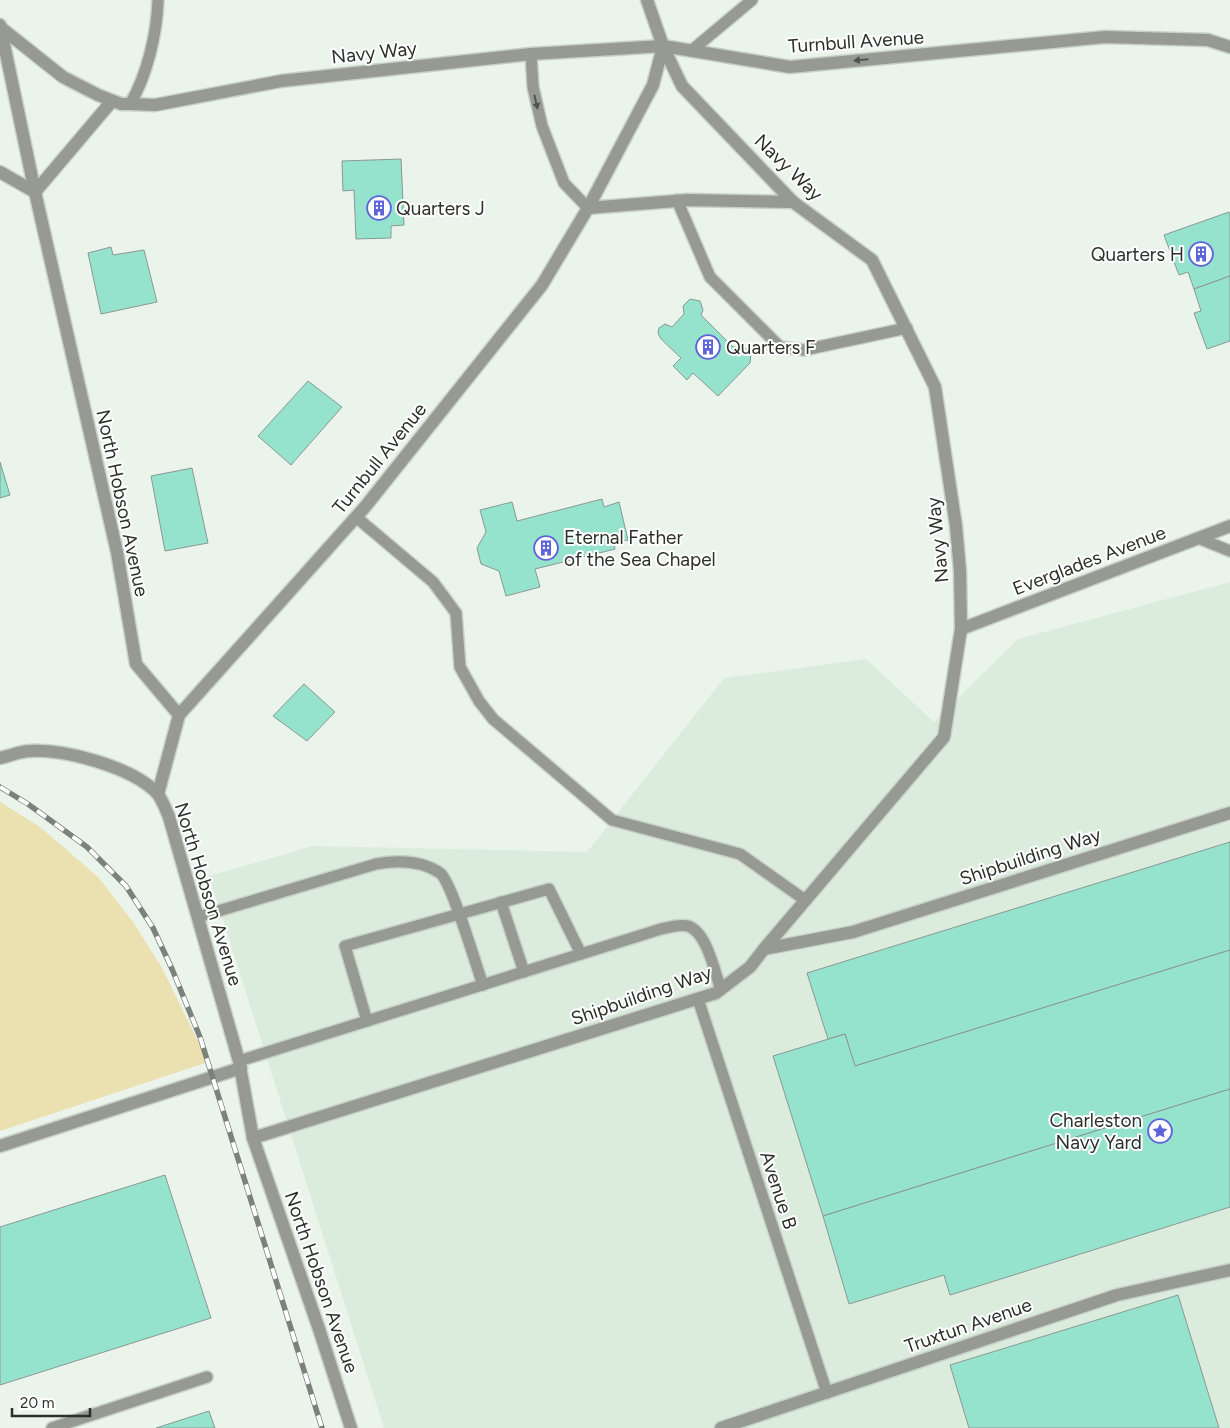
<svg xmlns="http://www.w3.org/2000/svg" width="1230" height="1428" font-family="Figtree,sans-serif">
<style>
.built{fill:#dbecdd}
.green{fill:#ebe0af}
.building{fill:#96e3cd;stroke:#8a9894}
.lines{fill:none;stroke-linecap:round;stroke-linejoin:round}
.service-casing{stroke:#c8d1c8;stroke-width:14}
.minor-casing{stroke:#c8d1c8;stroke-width:15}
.tertiary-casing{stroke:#c8d1c8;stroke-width:15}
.service{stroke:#979993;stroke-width:11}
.minor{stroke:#979993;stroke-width:12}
.tertiary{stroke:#979993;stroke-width:12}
.rail-casing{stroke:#7b817b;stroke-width:5.5}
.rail{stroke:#fff;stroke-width:4;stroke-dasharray:11;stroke-linecap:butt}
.oneway{fill:#515550}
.labels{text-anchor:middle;stroke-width:4;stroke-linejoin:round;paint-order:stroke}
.street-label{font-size:19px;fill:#2c302c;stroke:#fff}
.poi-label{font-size:19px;fill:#2c302c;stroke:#fff;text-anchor:start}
</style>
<rect width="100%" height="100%" fill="#eaf4ea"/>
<polygon class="built" points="1230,582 1230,1428 384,1428 209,876 313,846 587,852 724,678 866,659 934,722 1018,639"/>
<polygon class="green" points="0,802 40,827 98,877 133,922 162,968 208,1062 0,1131"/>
<g class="building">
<polygon points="401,159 404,225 391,226 391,238 356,239 354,190 343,191 342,161"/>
<polygon points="1229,212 1230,216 1230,276 1194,289 1188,272 1179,275 1164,235"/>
<polygon points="111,247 113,255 144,250 157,302 101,314 88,253"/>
<polygon points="1230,276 1230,341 1207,349 1194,313 1201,311 1194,289"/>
<polygon points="690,299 700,301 703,310 701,315 733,347 744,346 751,354 750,363 718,396 693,373 687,380 673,366 681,358 661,339 658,333 659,328 665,324 672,327 684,314 683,306"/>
<polygon points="308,381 342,407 291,465 258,436"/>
<polygon points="0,462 10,495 0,498"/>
<polygon points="192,468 208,543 165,551 151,476"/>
<polygon points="602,499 604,507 619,502 628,540 614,543 615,549 535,569 540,587 506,596 499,571 481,564 477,548 486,532 480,510 512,502 517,521"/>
<polygon points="304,684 335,712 307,741 273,716"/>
<polygon points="1230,842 1230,950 855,1066 845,1034 828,1039 807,973"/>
<polygon points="1230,950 1230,1089 823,1216 773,1056 845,1034 855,1066"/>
<polygon points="1230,1089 1230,1207 950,1295 944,1275 849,1304 823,1216"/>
<polygon points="165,1175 211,1318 0,1385 0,1227"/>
<polygon points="1178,1295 1219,1428 969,1428 950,1365"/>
<polygon points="209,1411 215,1428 156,1428"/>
</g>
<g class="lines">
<g class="service-casing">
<g id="service">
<polyline points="691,51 752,0"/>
<polyline points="531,54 533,87 542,126 564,183 588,208"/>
<path d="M130 104C147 76 157 33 158 0"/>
<polyline points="677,200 710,277 780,347 804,350 907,328"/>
<polyline points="356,517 433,582 456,613 460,667 479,701 493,719 612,820 740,854 805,900"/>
<polyline points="1198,538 1230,551"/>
<polyline points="501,902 524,972"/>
<path d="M198 917 376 864C398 860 421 860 440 873 452 882 476 966 483 985"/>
<polyline points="698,999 827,1393"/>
<polyline points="367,1021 345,946 549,889 581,954"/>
<path d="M239 1061 661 929C669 927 680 924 688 926 707 932 715 973 721 990"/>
<polyline points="52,1428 207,1377"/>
</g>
</g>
<g class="minor-casing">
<g id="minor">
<polyline points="647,0 663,46"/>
<polyline points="0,25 35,192 117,552 136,664 179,715 158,794"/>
<polyline points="0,27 63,77 98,95 121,104 130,104 155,105 281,81 531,54 663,46 682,86 793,202 872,260 935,387 956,526 960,571 961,629 944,737 764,949"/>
<polyline points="663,46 790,67 1105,37 1208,40 1230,47"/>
<polyline points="0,172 35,192 112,101"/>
<polyline points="588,208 688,200 793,202"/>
<polyline points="961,629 1230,526"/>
<polyline points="179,715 365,507 542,285 588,208 653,85 663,46"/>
<polyline points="253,1138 716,993 750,967 764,949 853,932 1230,813"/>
<polyline points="0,1146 241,1068"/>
<polyline points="721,1428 1117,1295 1230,1270"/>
</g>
</g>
<g class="tertiary-casing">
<path id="tertiary" d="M0 758C10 756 20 751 30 751 65 749 132 767 157 793 162 799 166 810 169 817L239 1061 253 1138 319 1329 351 1428"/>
</g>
<use href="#service" class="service"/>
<use href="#minor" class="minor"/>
<use href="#tertiary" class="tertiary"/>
<g class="rail-casing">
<polyline id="rail" points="0,787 28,804 87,847 126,886 153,928 172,969 200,1037 322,1428"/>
</g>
<use href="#rail" class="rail"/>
</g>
<defs><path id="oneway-solid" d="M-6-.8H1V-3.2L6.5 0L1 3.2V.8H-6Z" transform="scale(1.25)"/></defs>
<g class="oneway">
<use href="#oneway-solid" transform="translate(861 60) rotate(175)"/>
<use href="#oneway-solid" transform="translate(536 102) rotate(77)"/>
</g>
<defs>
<g id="building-ring" transform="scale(1.25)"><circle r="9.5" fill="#fff" stroke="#5d63db" stroke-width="1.5"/><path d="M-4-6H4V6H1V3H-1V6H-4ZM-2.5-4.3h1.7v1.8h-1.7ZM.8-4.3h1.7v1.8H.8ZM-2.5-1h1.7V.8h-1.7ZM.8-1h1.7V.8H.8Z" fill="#5d63db"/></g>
<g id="sight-ring" transform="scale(1.25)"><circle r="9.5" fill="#fff" stroke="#5d63db" stroke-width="1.5"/><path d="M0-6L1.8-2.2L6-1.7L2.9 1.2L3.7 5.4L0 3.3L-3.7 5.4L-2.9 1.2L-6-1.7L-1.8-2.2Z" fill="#5d63db"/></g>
</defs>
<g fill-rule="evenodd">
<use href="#building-ring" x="379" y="208"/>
<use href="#building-ring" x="1201" y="254"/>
<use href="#building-ring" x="708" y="347"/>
<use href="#building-ring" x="546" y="548"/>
<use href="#sight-ring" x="1160" y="1131"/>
</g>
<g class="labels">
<g class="street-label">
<text transform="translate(856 41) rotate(-4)" y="7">Turnbull Avenue</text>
<text transform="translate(374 52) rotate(-6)" y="7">Navy Way</text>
<text transform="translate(789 167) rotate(44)" y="7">Navy Way</text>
<text transform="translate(379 458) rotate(-51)" y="7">Turnbull Avenue</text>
<text transform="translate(123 503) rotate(78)" y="7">North Hobson Avenue</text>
<text transform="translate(937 540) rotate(-96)" y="7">Navy Way</text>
<text transform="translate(1089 560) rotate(-21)" y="7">Everglades Avenue</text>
<text transform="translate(1030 856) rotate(-18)" y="7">Shipbuilding Way</text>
<text transform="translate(209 894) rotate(73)" y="7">North Hobson Avenue</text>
<text transform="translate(641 995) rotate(-19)" y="7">Shipbuilding Way</text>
<text transform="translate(779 1190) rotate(72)" y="7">Avenue B</text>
<text transform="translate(322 1282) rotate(71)" y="7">North Hobson Avenue</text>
<text transform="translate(968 1325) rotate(-19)" y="7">Truxtun Avenue</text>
</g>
<g class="poi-label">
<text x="396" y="215">Quarters J</text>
<text x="1184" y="261" text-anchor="end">Quarters H</text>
<text x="726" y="354">Quarters F</text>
<text x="564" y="544">Eternal Father<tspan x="564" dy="22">of the Sea Chapel</tspan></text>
<text x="1142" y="1127" text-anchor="end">Charleston<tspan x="1142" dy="22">Navy Yard</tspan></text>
</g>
</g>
<path d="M12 1408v8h78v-8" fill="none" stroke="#2c302c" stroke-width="2.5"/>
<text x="20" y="1408" font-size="15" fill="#2c302c" stroke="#ffffff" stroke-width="4" paint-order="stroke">20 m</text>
</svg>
